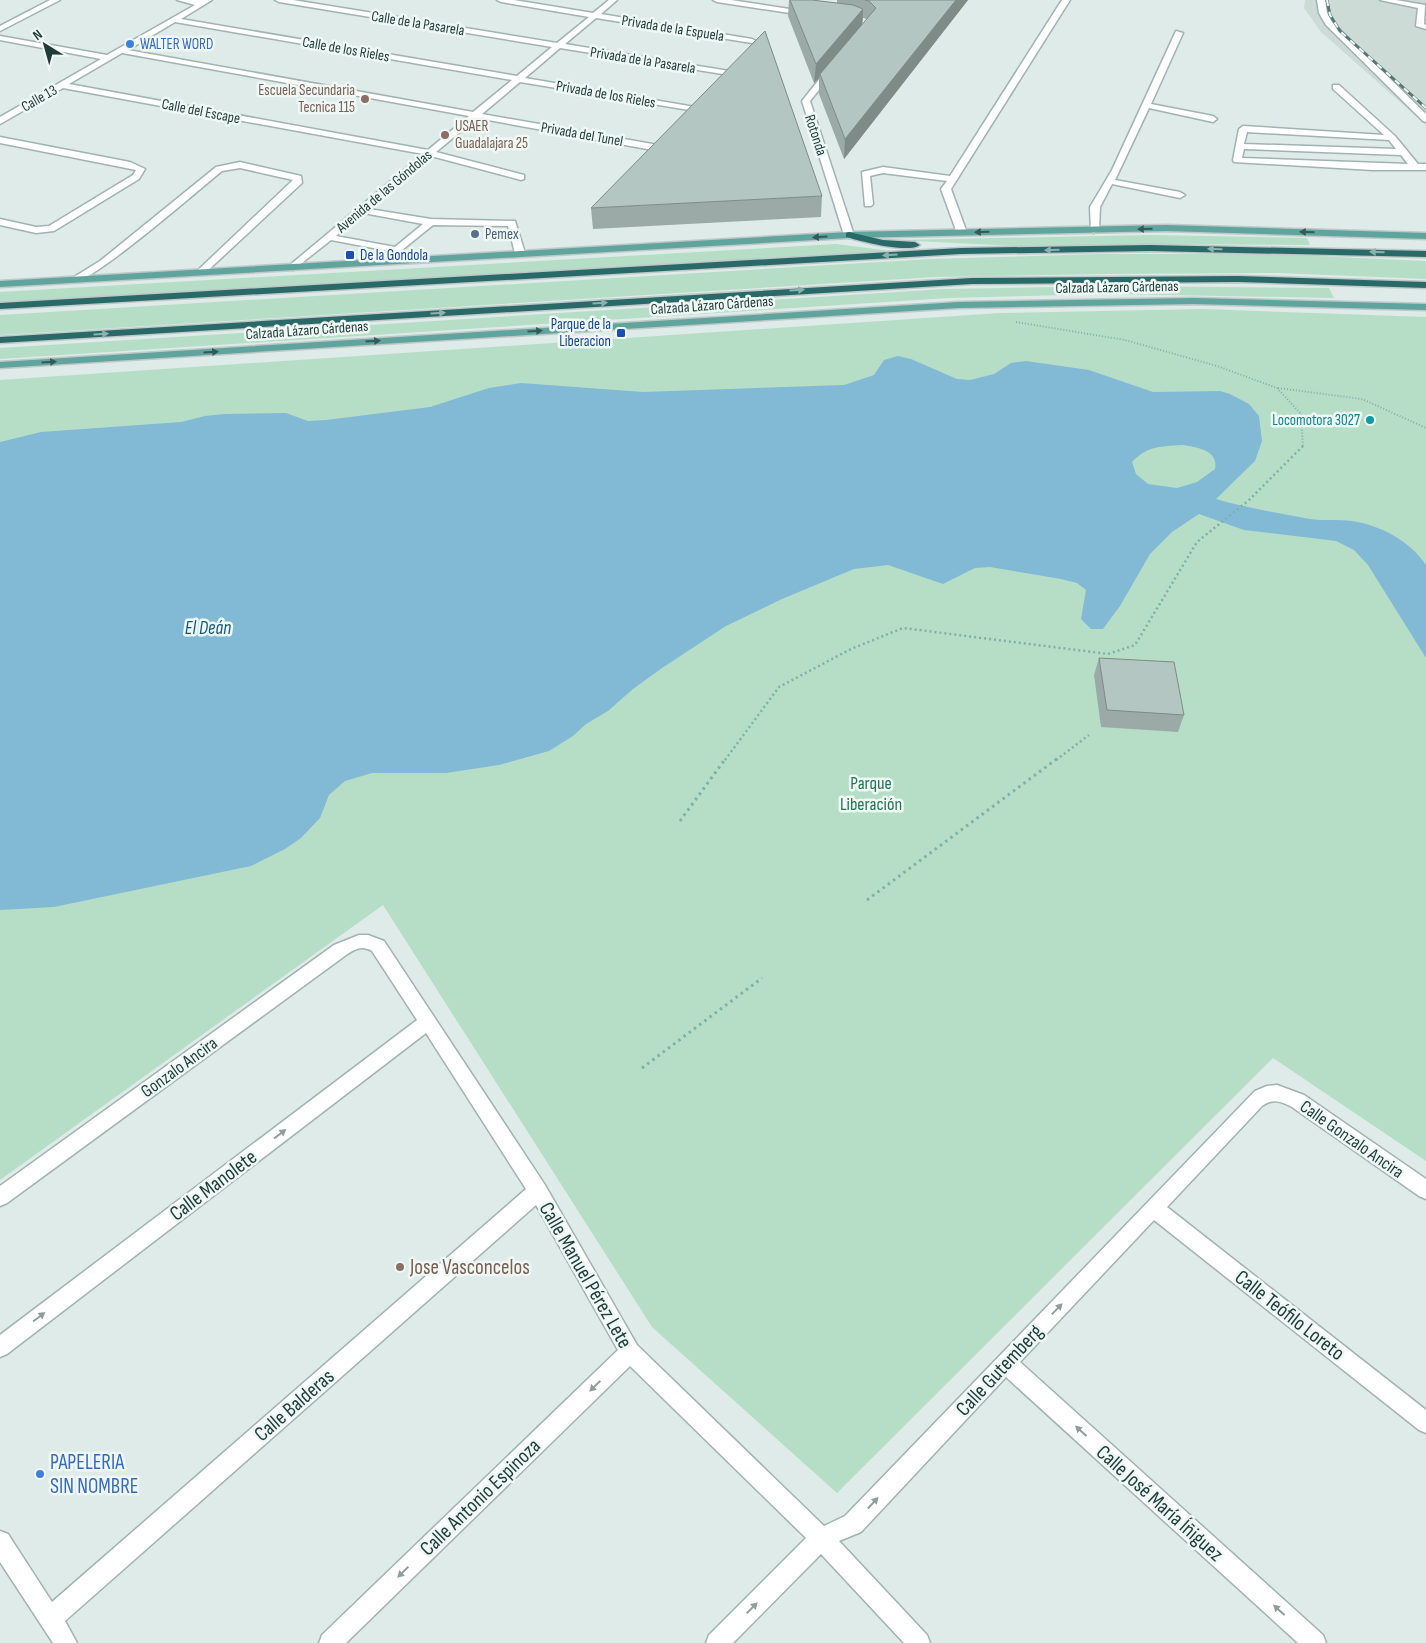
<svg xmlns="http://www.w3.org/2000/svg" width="1426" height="1643" font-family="'Sofia Sans Condensed',sans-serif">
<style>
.built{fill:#cddbd7}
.green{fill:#b6dec7}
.water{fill:#82bad5;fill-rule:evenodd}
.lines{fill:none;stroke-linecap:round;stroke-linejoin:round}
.minor-casing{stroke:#a1b3b0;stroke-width:3}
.major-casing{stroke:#c0c8c8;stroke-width:3}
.highway-casing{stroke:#c0c8c8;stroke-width:3}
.path-far2{stroke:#7db1a9;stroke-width:2;stroke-dasharray:1 2;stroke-linecap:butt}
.path-far1{stroke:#7db1a9;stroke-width:2.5;stroke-dasharray:2 3;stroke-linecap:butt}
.path{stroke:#7db1a9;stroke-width:3;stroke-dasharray:2.5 4;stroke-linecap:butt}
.minor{fill:#fff;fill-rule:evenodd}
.major{fill:#60a49e;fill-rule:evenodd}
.highway{fill:#296a68;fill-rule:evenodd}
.rail-casing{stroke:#597875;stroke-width:3}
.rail{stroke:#eff8f5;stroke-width:2;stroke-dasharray:6;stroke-linecap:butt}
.wall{fill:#9baaa6;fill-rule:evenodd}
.shaded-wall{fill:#7e8b87}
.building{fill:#b4c6c1;stroke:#7e8b87}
.oneway{fill:#325b57}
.oneway2{fill:#8cb1ae}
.oneway3{fill:#8f9e9c}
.shop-dot{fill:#3f7fe0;stroke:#eff8f5;stroke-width:2}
.education-dot{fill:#8d6e63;stroke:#eff8f5;stroke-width:2}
.service-dot{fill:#5c6f8a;stroke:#eff8f5;stroke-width:2}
.transit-dot{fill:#1a4fb4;stroke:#eff8f5;stroke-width:2}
.culture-dot{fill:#0f9aa8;stroke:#eff8f5;stroke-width:2}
.labels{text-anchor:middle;stroke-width:5;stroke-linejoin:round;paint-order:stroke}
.far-street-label{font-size:15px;fill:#1f3c39;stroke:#eff8f5}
.far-shop-label{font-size:15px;fill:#366cbe;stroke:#eff8f5;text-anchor:start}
.far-education-label{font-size:15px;fill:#785e54;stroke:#eff8f5;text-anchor:end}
.far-service-label{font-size:15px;fill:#4e5e75;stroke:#eff8f5;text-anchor:start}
.far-transit-label{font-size:15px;fill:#164399;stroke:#eff8f5;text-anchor:start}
.far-culture-label{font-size:15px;fill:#0d838f;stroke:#eff8f5;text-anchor:end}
.park-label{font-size:18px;fill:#267552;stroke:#eff8f5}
.street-label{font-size:18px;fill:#1f3c39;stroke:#eff8f5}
.water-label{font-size:19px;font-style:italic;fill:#15597b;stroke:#eff8f5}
.near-street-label{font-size:21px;fill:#1f3c39;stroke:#eff8f5}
.near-education-label{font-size:21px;fill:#785e54;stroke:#eff8f5;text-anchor:start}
.near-shop-label{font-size:21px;fill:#366cbe;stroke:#eff8f5;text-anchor:start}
</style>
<rect width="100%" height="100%" fill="#deebe8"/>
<polygon class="built" points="1305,0 1426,0 1426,125 1321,32 1304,8"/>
<g class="green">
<polygon points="1150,235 1307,238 1310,245 1158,244 1016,246 895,240"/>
<polygon points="836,244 891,251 0,303 0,292"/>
<polygon points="1099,254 1270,254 1426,261 1426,279 1279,273 1107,274 936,277 0,335 0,315 930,259"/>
<polygon points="1106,286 1329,288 1334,298 1111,294 949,298 0,359 0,348 944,289"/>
<polygon points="1204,309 1426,317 1426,1161 1273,1058 837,1493 652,1327 383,905 0,1180 0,380 1000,313"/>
</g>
<path class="water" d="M898 356 911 359 957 379 970 380 994 374 1011 363 1026 361 1089 370 1153 392 1220 391 1230 394 1249 404 1259 416 1262 441 1255 461 1216 499C1247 508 1278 513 1310 519 1324 521 1338 519 1352 521 1380 525 1410 541 1426 565V658L1368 565 1354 550 1336 541 1244 530 1199 514 1172 532 1150 554 1120 606 1103 629H1091L1081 619 1086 590 1077 583 1061 579 990 567 975 568 943 584 888 565 854 569 782 599 726 626 662 668 633 689 608 711 586 724 573 736 549 751 499 765 446 773H372L345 781 329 795 320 818 301 838 285 849 251 866 54 907 0 910V442L41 432 181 422 205 416 224 414 286 413 308 421 326 420 430 407 489 388 521 383 643 392 844 385 874 375 884 360ZM1182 445C1196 447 1219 450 1215 469L1197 482 1177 488 1148 484 1136 474 1132 462C1149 445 1159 447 1182 445Z"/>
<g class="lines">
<g class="minor-casing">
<g id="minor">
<polygon points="50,0 60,0 0,31 0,26"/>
<path d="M177 0H212L181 19 517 76 552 47 279 2 275 0H293L557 43 589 17 501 2 497 0H514L593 13 609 0H617L601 14 752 39 756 41 752 43 596 18 565 44 729 71 733 73 729 75 560 48 525 78 695 107 699 109 695 111 520 82 482 114 658 145 662 148 658 151 477 118 436 152 524 175V179L521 180 431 156 369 209 431 219 515 221 525 253 523 255H517L515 253 508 226 433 225 386 263 383 264 378 261 389 251 331 240 293 270 290 269V265L423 154 63 88 0 124V117L101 59 0 40V36L107 55 195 5ZM175 22 512 80 473 112 128 50ZM122 53 469 116 428 150 69 84ZM363 213 423 224 395 247 336 236Z"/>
<polygon points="713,0 731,0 809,12 813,14 809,16 717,2"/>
<polygon points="1062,0 1070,0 951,189 967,233 965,235 959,235 957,233 941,189 947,181 883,173 870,176 873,204 871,206 865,206 862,172 883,167 950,176"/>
<polygon points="1317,0 1325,0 1327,13 1332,22 1426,114 1426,122 1423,121 1326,25 1319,13"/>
<polygon points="1380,0 1396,0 1425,5 1424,24 1426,25 1426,29 1416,26 1418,8"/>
<polygon points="1176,31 1183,33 1151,104 1213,116 1217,119 1213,122 1149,108 1115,180 1180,192 1185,195 1180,198 1112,184 1100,207 1099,230 1094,233 1091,232 1090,207 1112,170"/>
<polygon points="829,67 836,69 810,101 854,235 849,238 844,235 802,101"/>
<path d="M1333 85H1339L1395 136 1418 164H1426V170H1373L1234 162 1233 160 1239 129 1243 126 1384 135 1333 89ZM1247 132 1389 140 1396 149 1244 144ZM1244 149 1401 155 1408 164 1242 158Z"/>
<polygon points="0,137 130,162 145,169 139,179 54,231 36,233 0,225 0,219 36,227 49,226 133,175 136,170 0,143"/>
<path d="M240 162 301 176 302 183 204 274H198L196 272 293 180 240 168 222 171C202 187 90 285 74 281V277L100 261 216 167Z"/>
<path d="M359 935H368L384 941 545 1185 637 1345 824 1526 845 1516 1255 1091 1267 1086 1277 1085 1304 1095 1426 1179V1199L1419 1196 1292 1107C1281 1101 1273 1098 1262 1106L1167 1207 1426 1410V1433L1419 1430 1154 1220 1020 1362 1323 1635 1326 1643H1298L1006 1377 861 1532 839 1541 927 1635 930 1643H904L821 1554 733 1643H706L709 1635 806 1538 630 1366 346 1643H319L322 1635 618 1350 536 1205 65 1621 77 1643H53L0 1562V1531L8 1534 52 1602 526 1189 426 1033 7 1354 0 1357V1335L417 1020 372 951C362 945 355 949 346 955L7 1203 0 1206V1186L334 945Z"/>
</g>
</g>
<g class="major-casing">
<g id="major">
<polygon points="1167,225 1426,233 1426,239 1167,231 849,238 0,287 0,281 849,232"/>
<polygon points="1193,298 1426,304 1426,310 1193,304 959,308 0,368 0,362 959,302"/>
</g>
</g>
<g class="highway-casing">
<g id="highway">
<path d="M849 232 883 240 915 242 920 245C908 254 860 241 846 237V233Z"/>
<polygon points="1150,245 1426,251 1426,257 1150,251 961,254 0,309 0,303 961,248"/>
<polygon points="1238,276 1426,282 1426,288 1238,282 972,284 0,343 0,337 972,278"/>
</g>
</g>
<g class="path-far2">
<polyline points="1016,322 1125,340 1217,366 1277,388 1301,414 1303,447"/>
<polyline points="1278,388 1362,399 1426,428"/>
</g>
<g class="path-far1">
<polyline points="725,760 779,687 851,649 903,628 1108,654 1135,645 1197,542 1249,500 1303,446"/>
<polyline points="1056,760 1089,735"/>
</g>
<g class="path">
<polyline points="680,821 726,758"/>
<polyline points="867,900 1058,758"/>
<polyline points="642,1068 762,978"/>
</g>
<use href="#minor" class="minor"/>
<use href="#major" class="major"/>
<use href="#highway" class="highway"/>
<g class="rail-casing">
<polyline id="rail" points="1327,0 1330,15 1340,31 1426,108"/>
</g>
<use href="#rail" class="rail"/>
</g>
<g class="wall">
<path d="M789 0H812L837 3V0H968L844 159 819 94V78L814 83 788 16ZM863 18 867 19 862 25Z"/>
<polygon points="822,196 821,217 593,229 591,208"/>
<polygon points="1099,658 1184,715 1178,732 1101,727 1094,675"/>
</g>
<g class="shaded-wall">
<polygon points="956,0 968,0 844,159 845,139"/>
<polygon points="863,9 862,28 820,74 819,78 814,83 816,64"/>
</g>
<g class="building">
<polygon points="790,0 812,0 853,5 863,9 816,64"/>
<polygon points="865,0 956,0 845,139 820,74 876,8 869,1"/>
<polygon points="765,31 822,196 591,208"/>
<polygon points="1099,658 1174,662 1184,715 1107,710"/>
</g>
<defs><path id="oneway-solid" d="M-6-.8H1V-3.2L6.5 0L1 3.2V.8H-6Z" transform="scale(1.25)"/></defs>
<g class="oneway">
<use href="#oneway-solid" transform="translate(1145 229) rotate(179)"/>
<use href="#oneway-solid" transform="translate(982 232) rotate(179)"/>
<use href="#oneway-solid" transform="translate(1307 232) rotate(-179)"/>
<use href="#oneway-solid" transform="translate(820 237) rotate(177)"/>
<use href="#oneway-solid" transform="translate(535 331) rotate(-4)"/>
<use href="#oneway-solid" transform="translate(373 341) rotate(-4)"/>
<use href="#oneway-solid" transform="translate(211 352) rotate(-4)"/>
<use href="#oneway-solid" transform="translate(49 362) rotate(-4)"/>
</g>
<g class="oneway2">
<use href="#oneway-solid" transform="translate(1215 249) rotate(-179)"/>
<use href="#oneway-solid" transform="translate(1052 250) rotate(179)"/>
<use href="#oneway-solid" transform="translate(1377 252) rotate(-178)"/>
<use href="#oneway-solid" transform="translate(890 255) rotate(177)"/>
<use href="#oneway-solid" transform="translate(797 290) rotate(-4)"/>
<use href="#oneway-solid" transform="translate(600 303) rotate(-4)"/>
<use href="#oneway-solid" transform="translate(438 313) rotate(-4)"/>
<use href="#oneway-solid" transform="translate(101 334) rotate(-4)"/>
</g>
<g class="oneway3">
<use href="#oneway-solid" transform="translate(280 1134) rotate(-37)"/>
<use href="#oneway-solid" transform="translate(1057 1309) rotate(-46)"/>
<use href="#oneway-solid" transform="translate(39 1317) rotate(-37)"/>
<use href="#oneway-solid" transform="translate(595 1386) rotate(136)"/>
<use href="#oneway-solid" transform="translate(1081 1431) rotate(-138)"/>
<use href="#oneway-solid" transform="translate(873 1503) rotate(-47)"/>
<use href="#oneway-solid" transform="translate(403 1572) rotate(136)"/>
<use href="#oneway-solid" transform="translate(752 1608) rotate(-45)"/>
<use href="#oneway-solid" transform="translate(1279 1610) rotate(-138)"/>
</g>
<g class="shop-dot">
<circle cx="130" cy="44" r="5"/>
<circle cx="40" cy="1474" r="5"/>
</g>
<g class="education-dot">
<circle cx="365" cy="99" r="5"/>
<circle cx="445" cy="135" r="5"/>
<circle cx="400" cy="1267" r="5"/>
</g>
<circle class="service-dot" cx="475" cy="234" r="5"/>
<g class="transit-dot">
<rect x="345" y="250" width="10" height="10" rx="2.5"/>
<rect x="616" y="328" width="10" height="10" rx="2.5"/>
</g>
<circle class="culture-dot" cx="1370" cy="420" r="5"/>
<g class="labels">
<g class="far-street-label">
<text transform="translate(418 23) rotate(9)" y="5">Calle de la Pasarela</text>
<text transform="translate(673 28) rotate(9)" y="5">Privada de la Espuela</text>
<text transform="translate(346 49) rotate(10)" y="5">Calle de los Rieles</text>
<text transform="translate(643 60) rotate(9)" y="5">Privada de la Pasarela</text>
<text transform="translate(606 94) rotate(10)" y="5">Privada de los Rieles</text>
<text transform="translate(39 98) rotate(-30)" y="5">Calle 13</text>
<text transform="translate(201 111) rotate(11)" y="5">Calle del Escape</text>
<text transform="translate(582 134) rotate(10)" y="5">Privada del Tunel</text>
<text transform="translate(816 135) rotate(72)" y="5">Rotonda</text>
<text transform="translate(384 191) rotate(-40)" y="5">Avenida de las Góndolas</text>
<text transform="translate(1117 287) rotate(-1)" y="5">Calzada Lázaro Cárdenas</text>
<text transform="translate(712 305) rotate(-4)" y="5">Calzada Lázaro Cárdenas</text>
<text transform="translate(307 330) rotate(-4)" y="5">Calzada Lázaro Cárdenas</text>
</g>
<g class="far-shop-label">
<text x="140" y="49">WALTER WORD</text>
</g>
<g class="far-education-label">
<text x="355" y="95">Escuela Secundaria<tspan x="355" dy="17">Tecnica 115</tspan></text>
<text x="455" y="131" text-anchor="start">USAER<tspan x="455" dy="17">Guadalajara 25</tspan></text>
</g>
<g class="far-service-label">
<text x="485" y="239">Pemex</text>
</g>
<g class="far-transit-label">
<text x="360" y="260">De la Gondola</text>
<text x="611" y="329" text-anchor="end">Parque de la<tspan x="611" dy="17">Liberacion</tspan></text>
</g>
<g class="far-culture-label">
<text x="1360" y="425">Locomotora 3027</text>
</g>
<g class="park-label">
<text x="871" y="789">Parque<tspan x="871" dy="21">Liberación</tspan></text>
</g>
<g class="street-label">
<text transform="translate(179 1067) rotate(-36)" y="6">Gonzalo Ancira</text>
<text transform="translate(1352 1139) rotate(35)" y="6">Calle Gonzalo Ancira</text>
</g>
<g class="water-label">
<text x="208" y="634">El Deán</text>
</g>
<g class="near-street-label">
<text transform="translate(213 1185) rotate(-37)" y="7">Calle Manolete</text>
<text transform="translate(586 1275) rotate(60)" y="7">Calle Manuel Pérez Lete</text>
<text transform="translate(1290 1315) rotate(38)" y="7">Calle Teófilo Loreto</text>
<text transform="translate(999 1370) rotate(-47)" y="7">Calle Gutemberg</text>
<text transform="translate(294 1405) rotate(-41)" y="7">Calle Balderas</text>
<text transform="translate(480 1497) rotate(-44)" y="7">Calle Antonio Espinoza</text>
<text transform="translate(1160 1503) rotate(42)" y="7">Calle José María Íñiguez</text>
</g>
<g class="near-education-label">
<text x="410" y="1274">Jose Vasconcelos</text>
</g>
<g class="near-shop-label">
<text x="50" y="1469">PAPELERIA<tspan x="50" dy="24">SIN NOMBRE</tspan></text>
</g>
</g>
<g transform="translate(45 45) rotate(323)" stroke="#eff8f5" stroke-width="4" paint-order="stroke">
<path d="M0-4L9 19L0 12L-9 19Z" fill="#1f3c39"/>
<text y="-8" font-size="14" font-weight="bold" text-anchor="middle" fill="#1f3c39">N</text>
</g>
</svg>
